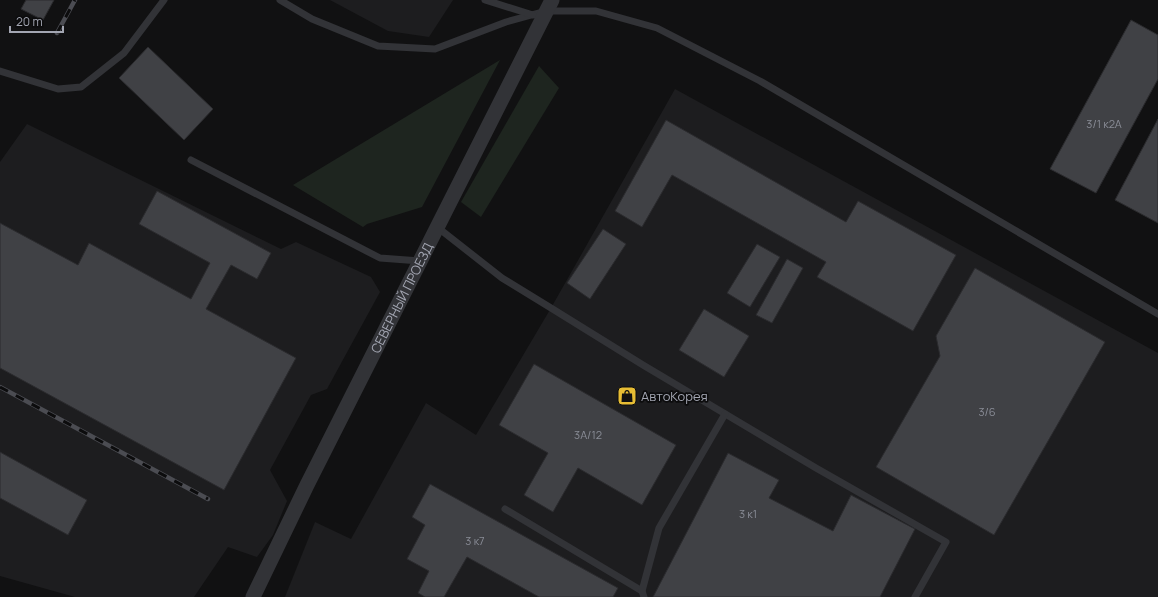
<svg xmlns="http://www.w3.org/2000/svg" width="1158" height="597" font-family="Manrope,sans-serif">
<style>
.built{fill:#1d1d1f}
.green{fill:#1e251f}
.building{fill:#404145;stroke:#2b2b2e}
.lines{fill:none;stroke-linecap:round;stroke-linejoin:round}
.lane{stroke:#323337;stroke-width:7}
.street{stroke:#323337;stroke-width:15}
.rail-casing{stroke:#4b4c52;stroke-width:4.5}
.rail{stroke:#0c0c0d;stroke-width:3;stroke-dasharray:9;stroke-linecap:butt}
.labels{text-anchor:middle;stroke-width:3.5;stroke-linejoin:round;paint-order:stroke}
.number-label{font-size:11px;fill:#8a8d97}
.street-label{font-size:13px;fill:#a3a6b2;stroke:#0c0c0d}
.poi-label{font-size:13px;fill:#a3a6b2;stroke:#0c0c0d;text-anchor:start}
</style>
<rect width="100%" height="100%" fill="#111112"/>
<g class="built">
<polygon points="330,0 453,0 429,37 388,31"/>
<polygon points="675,89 1158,353 1158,597 285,597 315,522 351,539 426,403 476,435 551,308"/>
<polygon points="27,124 281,249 296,242 371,277 380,292 327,389 311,395 270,470 287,501 273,535 257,557 228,547 194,597 75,597 0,576 0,162"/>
</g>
<g class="green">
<polygon points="500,60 422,207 367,224 363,227 293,185"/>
<polygon points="539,66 559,88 481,217 461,202"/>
</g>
<g class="building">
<polygon points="26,0 54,0 43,20 21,9"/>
<polygon points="1131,20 1158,35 1158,79 1096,193 1050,169"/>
<polygon points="148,47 213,109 184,140 119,78"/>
<polygon points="1158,119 1158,223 1115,200"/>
<polygon points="666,120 846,222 858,201 956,255 913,331 817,277 826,262 672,175 642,227 615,211"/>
<polygon points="157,191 271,253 257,279 231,265 206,309 296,358 224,490 0,368 0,223 78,265 89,243 191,299 210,263 139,224"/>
<polygon points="603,229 626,244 590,299 567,283"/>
<polygon points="757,244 780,257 750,307 727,293"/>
<polygon points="787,259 803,268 772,323 756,315"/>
<polygon points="975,268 1105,342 994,535 876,467 940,356 936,336"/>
<polygon points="704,309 749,336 724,377 679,350"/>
<polygon points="534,364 676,445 642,505 578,468 553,512 524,495 548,453 499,425"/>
<polygon points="0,452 87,500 68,535 0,498"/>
<polygon points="728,453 779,480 769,498 833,531 851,495 915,529 880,597 653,597"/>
<polygon points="430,484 618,588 613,597 539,597 467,557 444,597 425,597 418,593 429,571 407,559 425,525 412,517"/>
</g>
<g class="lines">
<g class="lane">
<polyline points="280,0 312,19 378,46 435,49 506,22 546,11 596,11 657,28 760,81 1158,314"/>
<polyline points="485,0 533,15"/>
<polyline points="0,71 58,89 81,87 124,53 164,0"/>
<polyline points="191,160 380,258 420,261"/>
<polyline points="437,227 502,278 551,308 643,365 816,468 946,542 915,597"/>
<polyline points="505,509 642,591"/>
<polyline points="644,597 642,591 659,528 725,414"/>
</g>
<path class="street" id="s1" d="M253 597 307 485 552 0"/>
<g class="rail-casing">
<g id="rail">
<polyline points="57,33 75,0"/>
<polyline points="0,387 208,499"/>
</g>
</g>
<use href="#rail" class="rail"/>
</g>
<defs>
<g id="shop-square" transform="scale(1)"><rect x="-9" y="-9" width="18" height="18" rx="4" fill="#e7bd34" stroke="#0c0c0d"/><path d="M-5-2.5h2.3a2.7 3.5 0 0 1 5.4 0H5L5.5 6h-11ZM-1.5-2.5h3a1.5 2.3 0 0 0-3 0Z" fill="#111"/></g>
</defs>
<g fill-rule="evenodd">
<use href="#shop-square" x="627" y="396"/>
</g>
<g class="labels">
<g class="number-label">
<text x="1104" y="128">3/1 к2А</text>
<text x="987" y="416">3/6</text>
<text x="588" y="439">3А/12</text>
<text x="748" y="518">3 к1</text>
<text x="475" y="545">3 к7</text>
</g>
<g class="street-label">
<text dy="5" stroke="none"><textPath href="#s1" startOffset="334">СЕВЕРНЫЙ ПРОЕЗД</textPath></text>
</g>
<g class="poi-label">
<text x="641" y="401">АвтоКорея</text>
</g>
</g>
<path d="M10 26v6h53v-6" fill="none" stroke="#a3a6b2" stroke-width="2"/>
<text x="16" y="26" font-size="12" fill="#a3a6b2" stroke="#0c0c0d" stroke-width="3" paint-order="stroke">20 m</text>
</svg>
